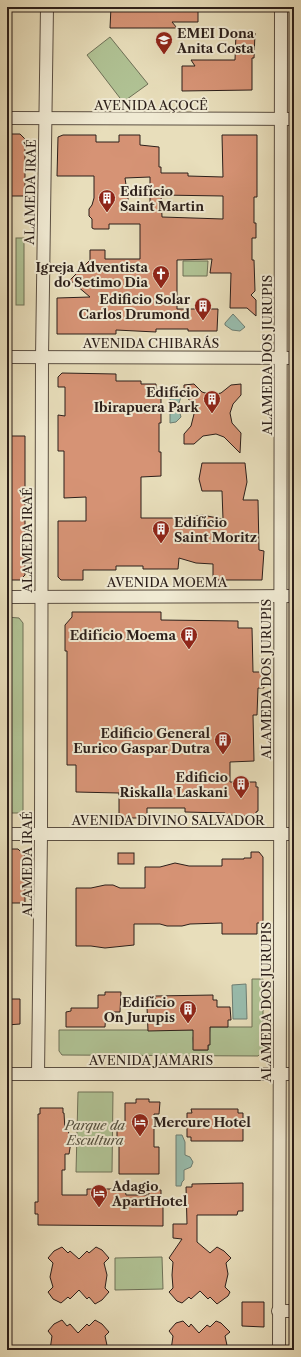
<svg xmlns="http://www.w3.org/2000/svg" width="301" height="1357" font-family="'Libre Caslon Text',serif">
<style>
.green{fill:#b0c294;stroke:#6e7057}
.water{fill:#98bcad;stroke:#6d7d72}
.building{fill:#d69375;stroke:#2c1f1a;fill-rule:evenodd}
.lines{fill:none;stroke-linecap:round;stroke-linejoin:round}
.minor-casing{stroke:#5b4f42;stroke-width:14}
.minor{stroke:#f0ead3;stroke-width:12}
.labels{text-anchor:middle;stroke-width:4;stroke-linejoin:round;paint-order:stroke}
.poi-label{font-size:13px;font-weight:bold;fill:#2c1f1a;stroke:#f0ead3;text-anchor:end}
.street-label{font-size:13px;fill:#2c1f1a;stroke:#f0ead3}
.park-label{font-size:13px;font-style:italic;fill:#54503f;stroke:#f0ead3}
</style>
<rect width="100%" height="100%" fill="#e8debb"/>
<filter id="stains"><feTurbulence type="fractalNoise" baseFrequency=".005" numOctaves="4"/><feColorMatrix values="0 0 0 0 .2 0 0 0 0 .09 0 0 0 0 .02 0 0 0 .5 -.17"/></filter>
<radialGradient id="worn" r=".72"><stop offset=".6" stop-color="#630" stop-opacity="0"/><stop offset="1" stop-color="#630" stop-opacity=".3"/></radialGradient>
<g class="green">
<polygon points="110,37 148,84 123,102 87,55"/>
<rect x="16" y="238" width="8" height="67"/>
<polygon points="183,261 208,261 207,276 183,276"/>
<polygon points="7,617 19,618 23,623 23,810 20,813 7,813"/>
<polygon points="252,979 263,979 263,1051 258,1056 62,1055 59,1051 59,1030 195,1030 193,1038 194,1050 208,1050 210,1027 252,1027"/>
<polygon points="78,1092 113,1092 112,1172 76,1172"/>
<polygon points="162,1257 163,1289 115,1290 115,1258"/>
</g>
<g class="water">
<polygon points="233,314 245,327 240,331 232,330 225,325 225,323"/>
<polygon points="170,397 181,397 178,406 181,417 176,422 170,423"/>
<polygon points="246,984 247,1019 233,1019 232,985"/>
<polygon points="176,1135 182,1135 185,1142 185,1155 190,1157 193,1162 191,1167 184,1170 184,1180 182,1182 181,1186 176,1186"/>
</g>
<g class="building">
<polygon points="111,7 198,7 198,22 172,22 177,28 110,28"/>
<polygon points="236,33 255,33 254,58 252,58 252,90 182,91 182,66 195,66 191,60 235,60"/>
<polygon points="7,134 20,134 25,139 25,196 7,196"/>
<path d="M63 135H96V142H119V135H140V145L159 147V167H161V173H188V176L223 177 222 135H257V197H254V223H256V238H252V260H254L255 291 251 295 256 300V316L247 308H230L231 273H210L212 259 177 260V309H218L217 331H188V329H156V332L116 330V334H57V298L90 297 70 280 90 260V250H105V259H140V224H109V229H94L92 228V219L89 216V209L92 205 94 198V176H57L58 137ZM150 177V205H129L125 178ZM161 195 223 196V219L162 217Z"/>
<polygon points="62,373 116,374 116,381 141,381 141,384 156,384 156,389 158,389 158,396 161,396 161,423 159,423 159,452 161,452 161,476 141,477 141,518 185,518 202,515 223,519 222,491 202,491 199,479 202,463 245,463 247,482 243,500 258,500 259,550 264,551 262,580 213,580 213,564 196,563 179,558 178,569 143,569 143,566 116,566 116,570 83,570 83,580 61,580 58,577 58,521 86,521 86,497 64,498 64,451 58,451 58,415 65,416 65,387 58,387 58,377"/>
<polygon points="194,384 202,392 212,395 221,393 231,385 241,384 241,395 233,404 230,413 232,423 241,433 240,453 224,437 216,434 203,436 194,444 184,444 184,434 191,426 194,414 191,402 184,394 184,385"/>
<polygon points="7,436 25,436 25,575 20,580 7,580"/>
<polygon points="72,612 161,612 161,620 238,621 238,628 252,628 253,672 264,672 264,688 258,688 257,715 253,715 254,761 230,762 230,782 256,782 256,787 258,787 258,811 256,812 256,816 225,815 225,813 185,812 185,808 147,808 147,818 119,818 119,793 76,792 76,765 67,765 67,651 65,651 65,625 72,617"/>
<polygon points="7,849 18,849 25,856 25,903 7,903"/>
<polygon points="251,852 259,852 263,857 263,923 257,923 257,934 222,934 222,923 190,924 182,926 167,926 160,924 134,924 134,945 105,948 91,946 76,946 76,888 91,888 105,885 113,885 120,888 145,888 145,867 160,867 175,863 189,866 222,866 222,859 244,859 244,858 251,858"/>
<rect x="118" y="853" width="16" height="11"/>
<polygon points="105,992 121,992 120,1012 106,1012 105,1027 66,1027 66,1012 71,1011 71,1008 98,1008 98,995 105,995"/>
<polygon points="213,995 213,1000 217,1000 217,1007 230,1007 231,1020 228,1020 228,1027 210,1027 210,1045 208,1045 208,1050 193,1050 193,1030 148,1031 147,1007 155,1007 155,996"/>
<polygon points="7,999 20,999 20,1024 7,1025"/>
<polygon points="136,1099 149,1099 149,1102 160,1102 159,1114 154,1114 154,1147 159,1147 159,1174 119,1174 119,1146 117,1146 117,1127 125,1127 125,1103 136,1103"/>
<polygon points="40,1108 63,1108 63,1113 64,1113 65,1130 68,1130 71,1142 69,1154 65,1154 65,1170 62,1170 62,1195 87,1195 87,1189 125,1189 126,1195 149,1195 149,1190 161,1190 161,1202 163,1202 163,1226 38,1225 38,1214 35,1214 35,1202 38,1202 38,1114 40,1114"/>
<polygon points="191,1109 238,1109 238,1113 243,1113 243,1141 191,1141 191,1137 187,1137 187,1113 192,1113"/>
<polygon points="243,1183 243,1211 238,1211 237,1215 197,1215 197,1242 210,1253 217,1247 224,1251 231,1258 226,1263 228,1274 225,1287 230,1292 228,1296 217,1304 210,1297 208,1299 200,1291 191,1299 189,1297 182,1303 177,1301 169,1292 173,1288 172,1275 173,1262 169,1258 182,1239 173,1238 173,1224 187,1224 186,1187 192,1187 192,1184"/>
<polygon points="62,1247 68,1253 70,1251 79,1259 87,1251 89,1253 96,1247 102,1250 109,1258 104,1263 107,1275 105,1288 109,1292 102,1300 95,1304 89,1297 87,1299 79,1290 70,1299 68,1297 61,1303 53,1299 48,1292 53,1287 50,1277 53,1263 48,1258 54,1251"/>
<polygon points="242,1302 264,1302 264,1327 242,1326"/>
<polygon points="62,1320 67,1326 70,1324 78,1333 87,1324 89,1326 95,1320 102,1324 109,1332 105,1336 108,1350 50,1350 52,1336 48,1331 54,1324"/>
<polygon points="183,1321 189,1327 191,1324 199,1333 207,1325 210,1327 216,1321 221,1323 230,1332 225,1336 228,1350 171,1350 173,1336 169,1331 176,1323"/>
</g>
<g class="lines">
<g class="minor-casing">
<g id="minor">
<polyline points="7,118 294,119"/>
<polyline points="7,357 294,358"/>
<polyline points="7,597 294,596"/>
<polyline points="7,834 294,834"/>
<polyline points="7,1074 294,1074"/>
<polyline points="38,1074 41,834 42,357 47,7"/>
<polyline points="278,1311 294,1311"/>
<polyline points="279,1350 280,984 281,7"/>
</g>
</g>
<use href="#minor" class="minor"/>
</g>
<defs>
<g id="school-pin" transform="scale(0.9)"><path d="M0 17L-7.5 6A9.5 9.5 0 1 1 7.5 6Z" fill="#8f2418" stroke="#f0ead3"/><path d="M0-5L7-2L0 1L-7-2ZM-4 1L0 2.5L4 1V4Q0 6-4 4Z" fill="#fff"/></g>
<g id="building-pin" transform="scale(0.9)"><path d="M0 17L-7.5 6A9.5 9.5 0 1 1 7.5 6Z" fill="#8f2418" stroke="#f0ead3"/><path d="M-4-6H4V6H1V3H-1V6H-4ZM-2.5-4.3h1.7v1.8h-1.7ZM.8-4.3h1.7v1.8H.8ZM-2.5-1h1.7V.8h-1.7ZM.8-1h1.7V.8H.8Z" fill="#fff"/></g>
<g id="church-pin" transform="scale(0.9)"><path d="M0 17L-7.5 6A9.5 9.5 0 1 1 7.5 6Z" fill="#8f2418" stroke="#f0ead3"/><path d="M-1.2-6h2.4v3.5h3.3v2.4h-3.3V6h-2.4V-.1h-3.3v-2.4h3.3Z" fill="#fff"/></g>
<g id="hotel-pin" transform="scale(0.9)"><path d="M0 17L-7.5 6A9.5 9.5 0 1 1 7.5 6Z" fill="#8f2418" stroke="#f0ead3"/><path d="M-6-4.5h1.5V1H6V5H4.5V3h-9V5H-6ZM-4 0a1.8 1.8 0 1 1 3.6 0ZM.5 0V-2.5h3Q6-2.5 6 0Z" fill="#fff"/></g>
</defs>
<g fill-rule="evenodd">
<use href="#school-pin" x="164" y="40"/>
<use href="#building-pin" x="107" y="198"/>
<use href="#church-pin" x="161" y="274"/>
<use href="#building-pin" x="203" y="306"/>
<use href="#building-pin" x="212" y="399"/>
<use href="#building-pin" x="161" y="529"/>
<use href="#building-pin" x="189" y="635"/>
<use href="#building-pin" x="223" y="740"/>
<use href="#building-pin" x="241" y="784"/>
<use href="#building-pin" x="188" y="1009"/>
<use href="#hotel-pin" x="140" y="1122"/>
<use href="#hotel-pin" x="99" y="1193"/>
</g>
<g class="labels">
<g class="poi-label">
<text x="177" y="38" text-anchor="start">EMEI Dona<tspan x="177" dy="15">Anita Costa</tspan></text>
<text x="120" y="196" text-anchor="start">Edifício<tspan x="120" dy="15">Saint Martin</tspan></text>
<text x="148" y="272">Igreja Adventista<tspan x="148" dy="15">do Setimo Dia</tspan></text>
<text x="190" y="304">Edificio Solar<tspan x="190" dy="15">Carlos Drumond</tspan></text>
<text x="199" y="397">Edifício<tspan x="199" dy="15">Ibirapuera Park</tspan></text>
<text x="174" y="527" text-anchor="start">Edifício<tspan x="174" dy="15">Saint Moritz</tspan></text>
<text x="176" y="640">Edifício Moema</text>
<text x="210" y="738">Edificio General<tspan x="210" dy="15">Eurico Gaspar Dutra</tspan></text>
<text x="228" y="782">Edificio<tspan x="228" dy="15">Riskalla Laskani</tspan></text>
<text x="175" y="1007">Edifício<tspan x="175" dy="15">On Jurupis</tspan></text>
<text x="153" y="1127" text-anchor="start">Mercure Hotel</text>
<text x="112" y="1191" text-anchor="start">Adagio<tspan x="112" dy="15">ApartHotel</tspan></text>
</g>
<g class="street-label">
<text x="151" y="110">AVENIDA AÇOCÊ</text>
<text transform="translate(30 192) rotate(-89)" y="5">ALAMEDA IRAÉ</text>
<text x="151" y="348">AVENIDA CHIBARÁS</text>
<text transform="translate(267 355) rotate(-90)" y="5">ALAMEDA DOS JURUPIS</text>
<text transform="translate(27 540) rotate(-90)" y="5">ALAMEDA IRAÉ</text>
<text x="167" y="587">AVENIDA MOEMA</text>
<text transform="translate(266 679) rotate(-90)" y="5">ALAMEDA DOS JURUPIS</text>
<text x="168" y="825">AVENIDA DIVINO SALVADOR</text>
<text transform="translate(27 864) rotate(-90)" y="5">ALAMEDA IRAÉ</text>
<text transform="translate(266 1002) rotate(-90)" y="5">ALAMEDA DOS JURUPIS</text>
<text x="151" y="1065">AVENIDA JAMARIS</text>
</g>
<g class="park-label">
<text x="95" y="1130">Parque da<tspan x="95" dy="15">Escultura</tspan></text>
</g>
</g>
<rect width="301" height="1357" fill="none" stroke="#e8debb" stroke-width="24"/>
<rect x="8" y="8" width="285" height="1341" fill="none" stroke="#2c1f1a" stroke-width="2"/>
<rect x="12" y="12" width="277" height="1333" fill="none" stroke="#2c1f1a"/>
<rect width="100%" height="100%" filter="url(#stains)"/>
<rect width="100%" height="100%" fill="url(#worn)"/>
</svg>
